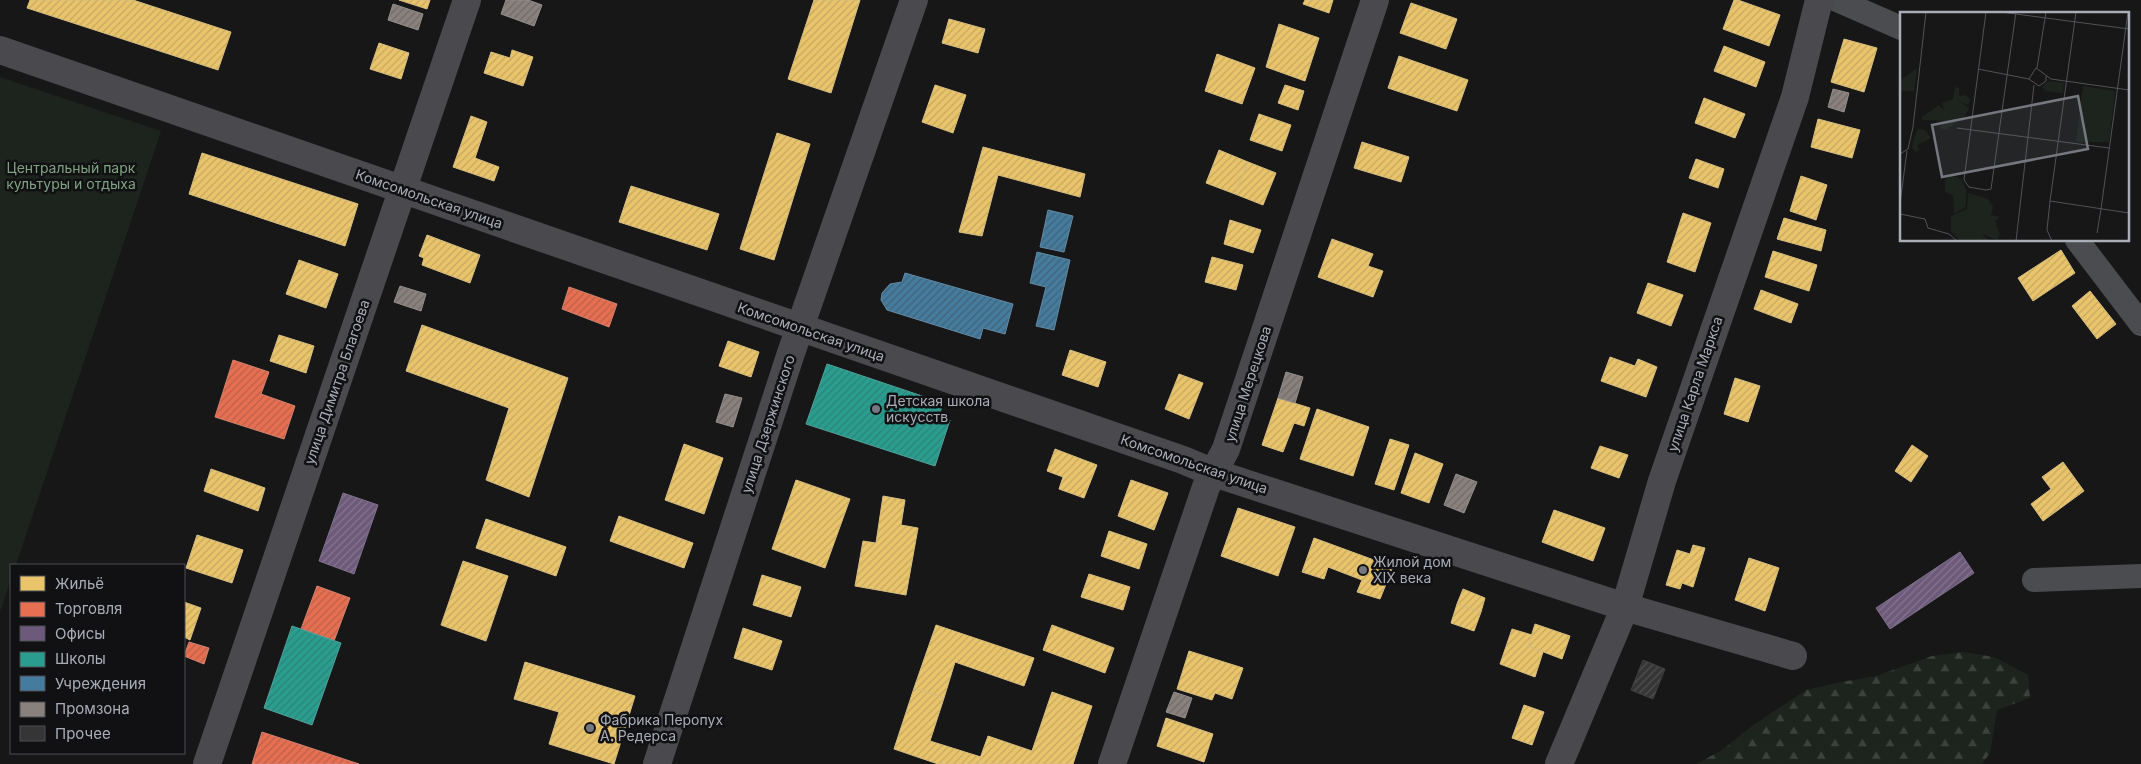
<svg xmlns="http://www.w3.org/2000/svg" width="2141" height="764" font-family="Inter,sans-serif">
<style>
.green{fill:#1d241e}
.forest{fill:url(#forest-firs)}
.homes{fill:url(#homes-hatch);stroke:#d6bd81}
.shops{fill:url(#shops-hatch);stroke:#d48270}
.offices{fill:url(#offices-hatch);stroke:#7f728d}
.schools{fill:url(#schools-hatch);stroke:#50a29b}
.public{fill:url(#public-hatch);stroke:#638aa5}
.industry{fill:url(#industry-hatch);stroke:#938e8e}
.building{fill:url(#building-hatch);stroke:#3f4043}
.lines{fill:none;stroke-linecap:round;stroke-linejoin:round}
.street{stroke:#4b4c50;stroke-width:24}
.secondary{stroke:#4a4a4e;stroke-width:28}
.poi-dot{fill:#757880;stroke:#111113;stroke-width:2}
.labels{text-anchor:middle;stroke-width:5;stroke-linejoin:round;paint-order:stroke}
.park-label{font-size:14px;fill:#7fa381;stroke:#111113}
.street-label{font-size:14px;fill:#a8adb8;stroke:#111113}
.poi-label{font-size:14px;fill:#a8adb8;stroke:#111113;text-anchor:start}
.inset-road{fill:none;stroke:#515357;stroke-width:1}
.view{fill:#757880;fill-opacity:0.15;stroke:#757880;stroke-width:2.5}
.inset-edge{fill:none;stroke:#a8adb8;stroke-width:2.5}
</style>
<defs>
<pattern id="forest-firs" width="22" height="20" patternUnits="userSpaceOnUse" patternTransform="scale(1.25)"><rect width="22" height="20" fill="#1d241e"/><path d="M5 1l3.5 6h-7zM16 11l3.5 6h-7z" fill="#3b413d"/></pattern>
<pattern id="homes-hatch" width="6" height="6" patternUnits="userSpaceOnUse" patternTransform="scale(1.25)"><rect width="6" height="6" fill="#e9c46a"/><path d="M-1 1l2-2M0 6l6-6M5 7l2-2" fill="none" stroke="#c4a760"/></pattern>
<pattern id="shops-hatch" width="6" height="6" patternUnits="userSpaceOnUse" patternTransform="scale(1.25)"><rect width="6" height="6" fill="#e76f51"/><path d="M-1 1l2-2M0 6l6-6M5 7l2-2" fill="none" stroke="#ba604a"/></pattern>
<pattern id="offices-hatch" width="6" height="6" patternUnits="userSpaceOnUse" patternTransform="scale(1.25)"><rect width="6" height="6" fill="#6d597a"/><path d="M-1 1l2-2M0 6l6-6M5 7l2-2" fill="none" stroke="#857590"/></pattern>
<pattern id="schools-hatch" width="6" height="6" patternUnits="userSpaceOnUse" patternTransform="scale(1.25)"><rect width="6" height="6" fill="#2a9d8f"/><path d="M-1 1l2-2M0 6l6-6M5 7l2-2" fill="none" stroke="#2c8379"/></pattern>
<pattern id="public-hatch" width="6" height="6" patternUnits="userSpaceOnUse" patternTransform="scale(1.25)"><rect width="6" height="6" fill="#457b9d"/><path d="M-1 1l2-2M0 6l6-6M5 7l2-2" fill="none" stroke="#3e6279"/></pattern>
<pattern id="industry-hatch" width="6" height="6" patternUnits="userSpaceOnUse" patternTransform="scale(1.25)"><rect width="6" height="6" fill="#8a817c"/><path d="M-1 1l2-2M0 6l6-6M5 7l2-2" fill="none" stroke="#706a67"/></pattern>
<pattern id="building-hatch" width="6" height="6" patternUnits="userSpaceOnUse" patternTransform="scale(1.25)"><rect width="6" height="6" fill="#353536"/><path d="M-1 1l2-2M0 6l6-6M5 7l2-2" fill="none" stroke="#4f5051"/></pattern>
</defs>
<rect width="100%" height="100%" fill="#171717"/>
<polygon class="green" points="0,77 161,131 16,565 11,565 11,578 0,612"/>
<polygon class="forest" points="1963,652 1994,657 2028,675 2030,698 1997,710 1990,753 1982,764 1696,764 1722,750 1752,726 1806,690 1841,682 1876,676 1932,656"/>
<g class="homes">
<polygon points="30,0 133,0 231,32 218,70 27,8"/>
<polygon points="399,0 430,0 427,9"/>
<polygon points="814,0 860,0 831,93 788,79"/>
<polygon points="1305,0 1333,0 1329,13 1303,4"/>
<polygon points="1734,0 1738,0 1780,15 1769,46 1723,29"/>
<polygon points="1411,3 1457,19 1446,49 1400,33"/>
<polygon points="949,19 985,29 978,53 942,43"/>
<polygon points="1279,24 1319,38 1305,81 1266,67"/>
<polygon points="1844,39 1877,48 1864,92 1831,82"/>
<polygon points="379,43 409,53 401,79 370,69"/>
<polygon points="1724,46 1765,62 1756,87 1714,71"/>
<polygon points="512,50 533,57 523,86 484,73 491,52 510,58"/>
<polygon points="1217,54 1255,68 1242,104 1205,91"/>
<polygon points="1399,56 1468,80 1457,111 1388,88"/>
<polygon points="935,85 966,95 953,133 922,122"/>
<polygon points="1285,85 1304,91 1298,110 1278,103"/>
<polygon points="1704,98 1745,114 1735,138 1695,123"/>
<polygon points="1259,114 1291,125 1282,151 1250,140"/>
<polygon points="471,116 487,122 475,158 499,167 494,181 453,167"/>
<polygon points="1818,119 1860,130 1852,158 1811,147"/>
<polygon points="777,133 810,144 774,260 740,249"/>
<polygon points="1362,142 1409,157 1401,182 1354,168"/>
<polygon points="983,147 1085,174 1080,197 998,175 982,236 959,232"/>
<polygon points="1219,150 1248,162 1235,194 1206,183"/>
<polygon points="202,153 358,204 345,246 189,194"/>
<polygon points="1696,159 1724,169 1718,188 1689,178"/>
<polygon points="1248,162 1276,173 1263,205 1235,194"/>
<polygon points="1801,176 1827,185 1816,220 1790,211"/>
<polygon points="631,186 719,214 707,250 619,222"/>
<polygon points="1683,213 1711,223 1695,272 1667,262"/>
<polygon points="1784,218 1826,230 1821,251 1777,239"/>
<polygon points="1230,220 1261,230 1253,253 1224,244"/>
<polygon points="427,235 480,255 470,283 422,265 424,258 419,256"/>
<polygon points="1332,239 1373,254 1368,266 1383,271 1373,297 1318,277"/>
<polygon points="2061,250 2075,273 2033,301 2018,278"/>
<polygon points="1773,251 1817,265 1809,291 1765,277"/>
<polygon points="1212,257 1243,265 1236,290 1205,282"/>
<polygon points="299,260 338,274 326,308 286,294"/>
<polygon points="1648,283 1683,295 1671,326 1637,313"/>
<polygon points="1761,290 1798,304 1791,323 1754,309"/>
<polygon points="2090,291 2116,324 2097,339 2072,306"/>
<polygon points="422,325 568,378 529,497 486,480 509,408 406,371"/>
<polygon points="279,335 314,346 306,373 270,361"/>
<polygon points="728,341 759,352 751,377 719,366"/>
<polygon points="1070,350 1106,362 1098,387 1062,375"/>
<polygon points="1610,357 1635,366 1638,359 1657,367 1646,397 1601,381"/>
<polygon points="1179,374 1203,383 1189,419 1165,409"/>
<polygon points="1735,378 1760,386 1748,422 1724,414"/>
<polygon points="1278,398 1310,408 1304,426 1294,423 1283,452 1262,445"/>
<polygon points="1317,409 1369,427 1353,476 1300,459"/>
<polygon points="1390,439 1409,445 1394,490 1375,484"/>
<polygon points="684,444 723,458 704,514 665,500"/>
<polygon points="1912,445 1928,456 1911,482 1895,471"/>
<polygon points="1600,446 1628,455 1619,478 1591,468"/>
<polygon points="1055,449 1097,465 1084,498 1059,489 1063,477 1047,471"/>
<polygon points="1415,453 1443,464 1429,503 1401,493"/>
<polygon points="2063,462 2084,491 2043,521 2031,504 2051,489 2042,477"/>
<polygon points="211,469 265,488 258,511 204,491"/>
<polygon points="796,480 850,499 825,568 772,549"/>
<polygon points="1131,480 1168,493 1154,530 1118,516"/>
<polygon points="883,496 905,500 901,525 918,528 906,595 855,586 863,541 876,543"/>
<polygon points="1238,508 1295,527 1278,576 1221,556"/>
<polygon points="1554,510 1605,528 1593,561 1542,542"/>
<polygon points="619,516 693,543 684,568 610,541"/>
<polygon points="486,519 566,547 556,576 476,548"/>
<polygon points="1109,531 1147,544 1139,569 1101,556"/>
<polygon points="197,535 243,550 232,583 186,568"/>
<polygon points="1314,538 1393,567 1380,599 1357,592 1362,580 1328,567 1324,579 1302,572"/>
<polygon points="1693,545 1705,548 1693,587 1682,583 1680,589 1666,585 1677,550 1690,554"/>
<polygon points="1749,558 1779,568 1765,611 1735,600"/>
<polygon points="463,561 508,576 486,641 441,625"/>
<polygon points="1089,574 1130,587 1123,610 1081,597"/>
<polygon points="762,575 801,587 791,617 753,605"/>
<polygon points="1463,589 1485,598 1481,612 1457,604"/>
<polygon points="184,602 201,608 190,640 184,637"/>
<polygon points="1457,604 1481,612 1474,631 1451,623"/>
<polygon points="1535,624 1570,636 1562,659 1528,646"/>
<polygon points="936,625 1034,658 1024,686 955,662 944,698 914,688"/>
<polygon points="1052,625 1114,648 1105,673 1043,650"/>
<polygon points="743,628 782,641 772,670 734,658"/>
<polygon points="1512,629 1532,635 1528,646 1543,652 1535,677 1500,664"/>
<polygon points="1189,651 1243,668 1232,699 1215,693 1212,700 1177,689"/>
<polygon points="525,662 635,696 614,764 549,744 559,712 514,699"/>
<polygon points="914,688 944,698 930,741 981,757 978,764 938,764 894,749"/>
<polygon points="1052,692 1092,706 1073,764 978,764 988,736 1032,751"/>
<polygon points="1524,705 1544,712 1532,745 1512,738"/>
<polygon points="1166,718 1213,734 1204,762 1157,746"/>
</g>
<g class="shops">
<polygon points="569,287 617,304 609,327 562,309"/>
<polygon points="233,360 269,372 261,394 295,406 284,439 215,417"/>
<polygon points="317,586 350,598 334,641 301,629"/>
<polygon points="189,642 209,648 204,664 184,656"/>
<polygon points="262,732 359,764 252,764"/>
</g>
<g class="offices">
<polygon points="343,493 378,505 354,574 319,561"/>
<polygon points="1960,552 1974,573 1890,629 1876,608"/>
</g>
<g class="schools">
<polygon points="827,364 943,403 939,416 950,420 935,466 806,424"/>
<polygon points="292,626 341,643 312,725 264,708"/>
</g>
<g class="public">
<polygon points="1048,210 1073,216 1064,252 1040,247"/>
<polygon points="1037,252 1070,260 1054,330 1036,326 1046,287 1030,283"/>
<polygon points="905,273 1013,304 1005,334 983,328 980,339 887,310 881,300 882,293 890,284 902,282"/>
</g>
<g class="industry">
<polygon points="506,0 528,0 542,5 534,26 501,14"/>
<polygon points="393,4 423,14 418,30 388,20"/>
<polygon points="1833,89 1849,93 1844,112 1828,107"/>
<polygon points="400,286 426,294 421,311 394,302"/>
<polygon points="1286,372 1303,377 1295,403 1278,398"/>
<polygon points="725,394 742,398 733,427 716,422"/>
<polygon points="1456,474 1477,482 1464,513 1444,505"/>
<polygon points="1174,692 1192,698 1185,718 1166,712"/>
</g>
<polygon class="building" points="1643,660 1665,669 1653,699 1631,690"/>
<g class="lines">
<g class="street">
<polyline points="1837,0 1901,28"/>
<polyline points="2077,240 2141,324"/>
<polyline points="2034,580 2141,576"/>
</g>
<g class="secondary">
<polyline points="0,50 1183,460 1214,473 1625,607 1793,656"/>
<polyline points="207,764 467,0"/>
<polyline points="657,764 791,353 914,0"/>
<polyline points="1112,764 1206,487 1226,449 1375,0"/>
<polyline points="1559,764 1625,607 1662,481 1795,97 1819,0"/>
</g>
</g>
<g class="poi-dot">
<circle cx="876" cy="409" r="5"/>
<circle cx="1363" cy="570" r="5"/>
<circle cx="590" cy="728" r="5"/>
</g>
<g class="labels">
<g class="park-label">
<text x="71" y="173">Центральный парк<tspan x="71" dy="16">культуры и отдыха</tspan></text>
</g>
<g class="street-label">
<text transform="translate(429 199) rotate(19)" y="5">Комсомольская улица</text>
<text transform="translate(811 332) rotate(19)" y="5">Комсомольская улица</text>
<text transform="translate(337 382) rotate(-71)" y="5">улица Димитра Благоева</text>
<text transform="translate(1248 384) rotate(-72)" y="5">улица Мерецкова</text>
<text transform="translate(1695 384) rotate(-71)" y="5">улица Карла Маркса</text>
<text transform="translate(768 424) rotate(-72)" y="5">улица Дзержинского</text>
<text transform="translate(1194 464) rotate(19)" y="5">Комсомольская улица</text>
</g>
<g class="poi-label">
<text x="886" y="406">Детская школа<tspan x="886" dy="16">искусств</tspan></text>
<text x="1373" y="567">Жилой дом<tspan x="1373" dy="16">XIX века</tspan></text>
<text x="600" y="725">Фабрика Перопух<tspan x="600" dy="16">А. Редерса</tspan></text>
</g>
</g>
<g transform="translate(1900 12)">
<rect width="229" height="229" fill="#171717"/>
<path d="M17 56 14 79H0V69ZM149 69 164 71 163 81 145 79 142 75ZM183 74 215 79 209 130H176ZM68 181 88 187 93 195 91 203 100 205 95 209 100 222 97 228 82 222 89 229H60L51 219V204L67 197Z" fill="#1d241e"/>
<path d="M55 75 59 76V84L65 83 71 88 67 93 59 89 69 96 65 104 46 118 40 116 45 109 22 108V105L39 93 44 98 42 91 53 87ZM18 117 25 118 31 126 17 133 19 138 16 140 12 136 13 128ZM52 164 61 167 66 177V195L54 202 53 183 45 180V168Z" fill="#1d241e"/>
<path class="inset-road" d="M86 0 64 168 69 175 86 178 91 177 116 0M101 0 229 17M137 56 146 0M78 57 129 67M146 64V69L139 74 129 67 136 56 151 67 229 78M57 116 209 136M0 142 8 137 13 115 26 0M150 189 176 0M0 191 7 139M201 197 228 0M0 202 25 207 28 216 49 222 57 229M197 221 201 197M116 229 134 73M152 229 147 218 150 189 229 201"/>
<path class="view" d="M178 84 188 137 42 165 32 113Z"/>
<rect width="229" height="229" class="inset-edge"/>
</g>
<rect x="10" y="564" width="175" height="190" fill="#111113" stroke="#4d4f55"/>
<rect x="20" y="576" width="25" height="15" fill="#e9c46a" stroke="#4d4f55"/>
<text x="55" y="589" font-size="15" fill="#a8adb8">Жильё</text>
<rect x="20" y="602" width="25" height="15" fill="#e76f51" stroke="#4d4f55"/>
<text x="55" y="614" font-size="15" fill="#a8adb8">Торговля</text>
<rect x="20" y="626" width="25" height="15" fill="#6d597a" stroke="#4d4f55"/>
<text x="55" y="639" font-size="15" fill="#a8adb8">Офисы</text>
<rect x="20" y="652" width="25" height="15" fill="#2a9d8f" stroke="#4d4f55"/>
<text x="55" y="664" font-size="15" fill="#a8adb8">Школы</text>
<rect x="20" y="676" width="25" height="15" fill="#457b9d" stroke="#4d4f55"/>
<text x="55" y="689" font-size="15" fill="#a8adb8">Учреждения</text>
<rect x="20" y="702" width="25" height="15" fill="#8a817c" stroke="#4d4f55"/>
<text x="55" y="714" font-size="15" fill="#a8adb8">Промзона</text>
<rect x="20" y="726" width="25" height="15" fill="#353536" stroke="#4d4f55"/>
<text x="55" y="739" font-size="15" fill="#a8adb8">Прочее</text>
</svg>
